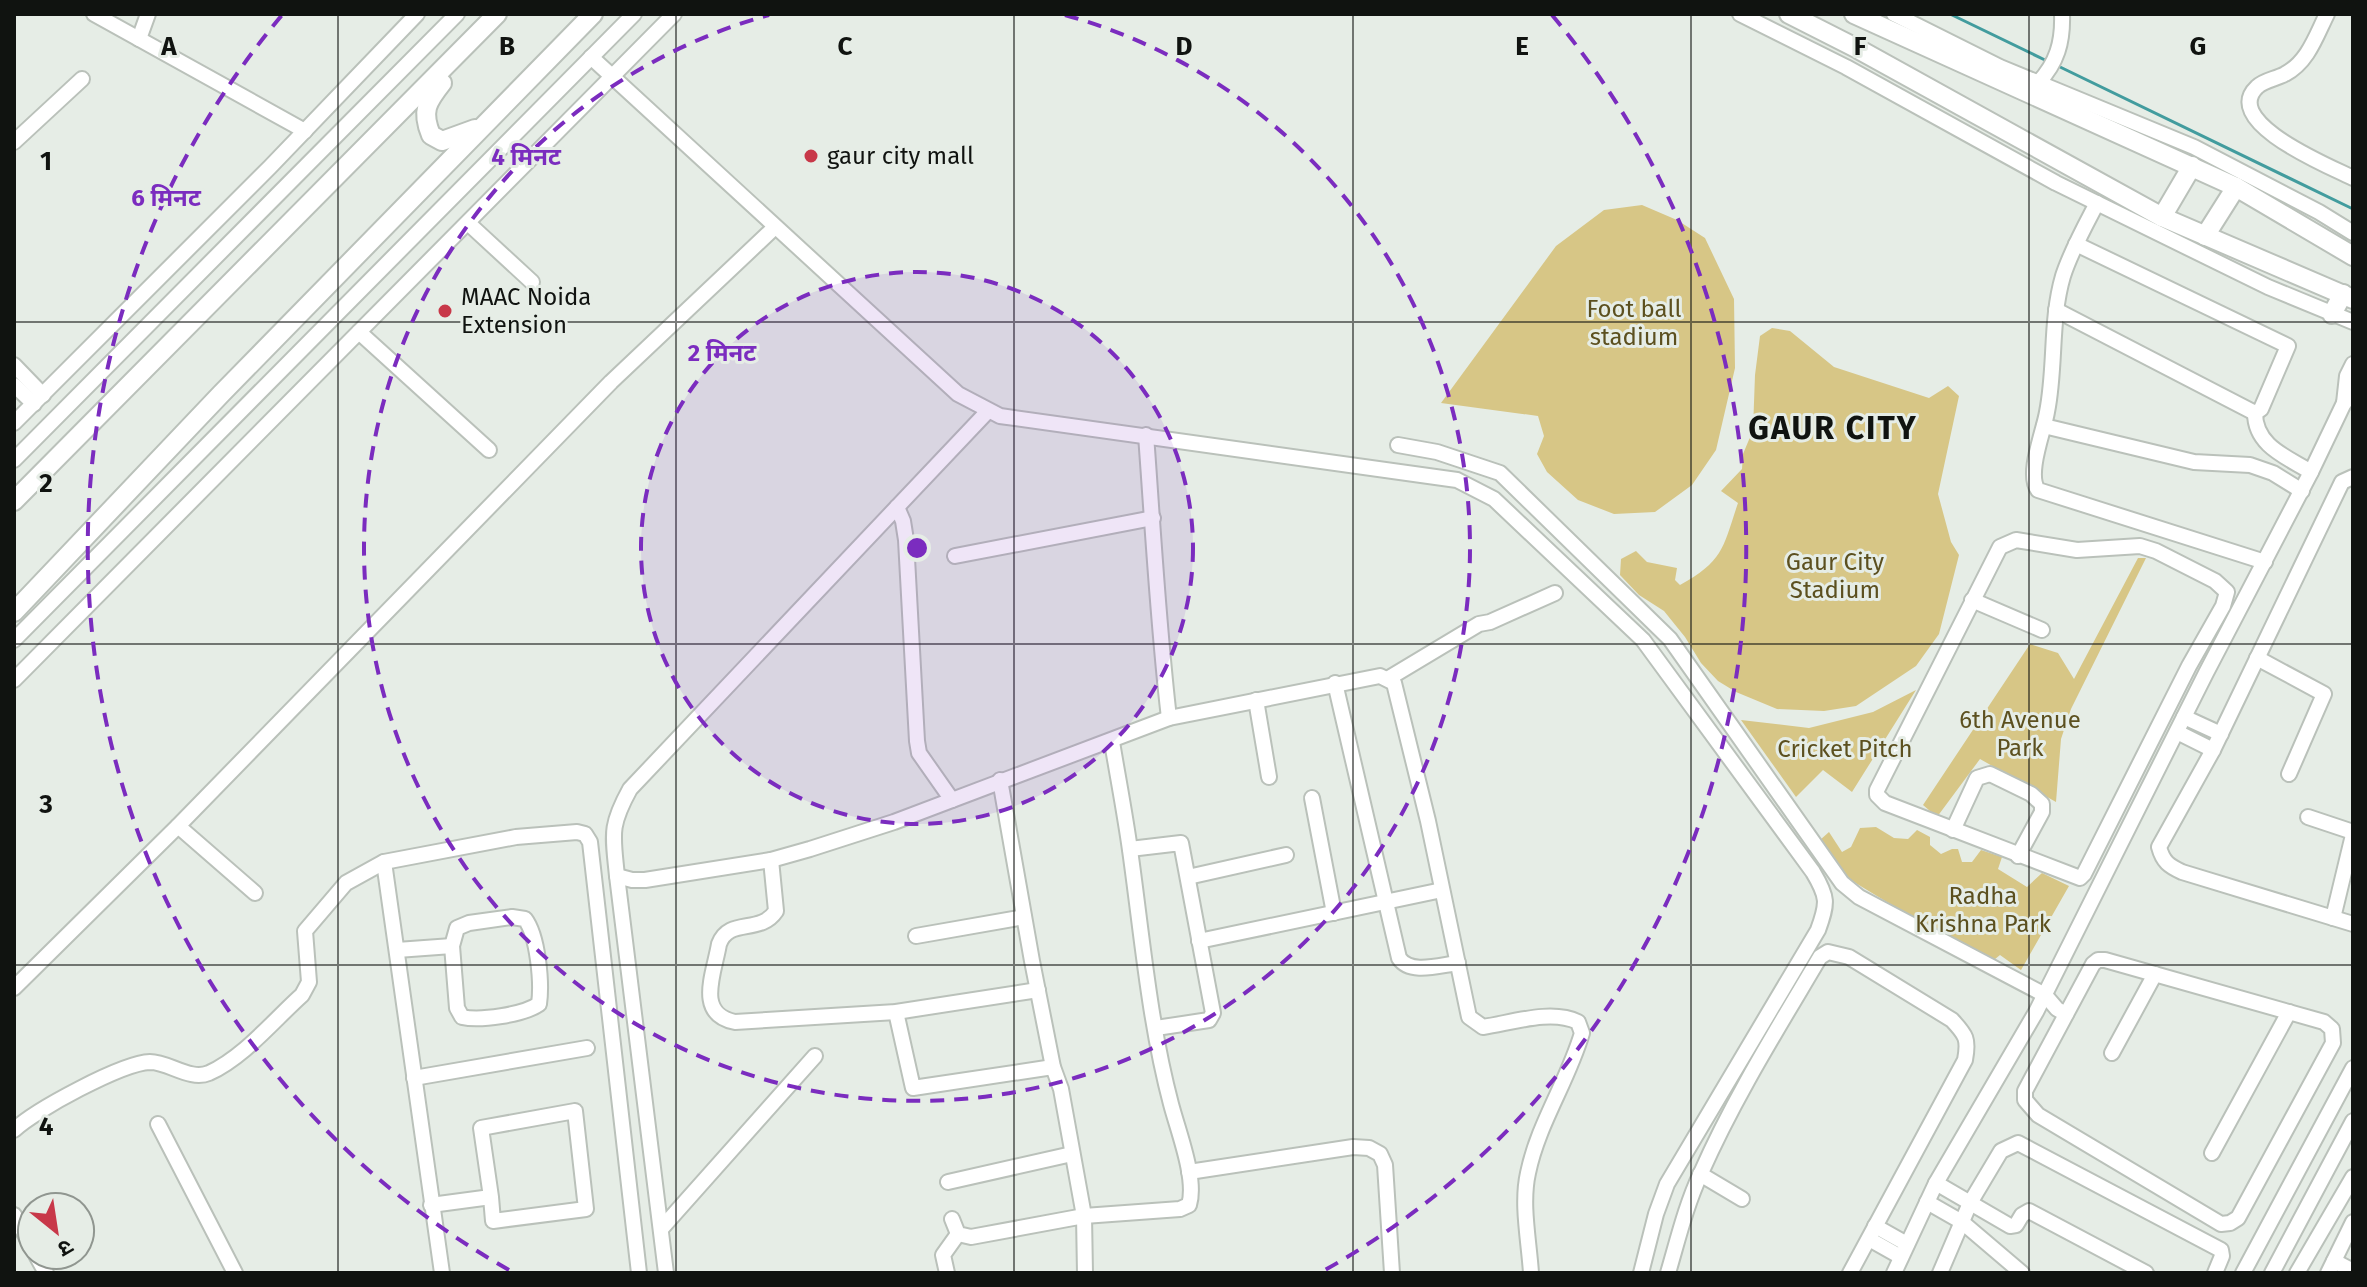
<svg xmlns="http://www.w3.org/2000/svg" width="2367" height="1287" font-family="'Fira Sans','Noto Sans Devanagari',sans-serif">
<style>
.green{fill:#d7c686}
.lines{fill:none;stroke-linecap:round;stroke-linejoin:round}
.stream{stroke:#429c9e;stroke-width:3}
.minor-casing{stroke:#bac1ba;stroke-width:18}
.major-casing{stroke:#bac1ba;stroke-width:22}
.minor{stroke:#fff;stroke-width:14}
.major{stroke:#fff;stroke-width:18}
.grid{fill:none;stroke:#101310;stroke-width:2;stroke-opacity:0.55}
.ring{fill:none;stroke:#7b2cbf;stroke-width:4;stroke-dasharray:14 10}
.poi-dot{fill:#c83849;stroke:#e6ede6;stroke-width:3}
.labels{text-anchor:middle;stroke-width:6;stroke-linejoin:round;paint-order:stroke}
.poi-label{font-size:24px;fill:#101310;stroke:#e6ede6;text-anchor:start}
.park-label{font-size:24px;fill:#5c501f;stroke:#e6ede6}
.district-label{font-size:32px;font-weight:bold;letter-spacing:2px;fill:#101310;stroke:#e6ede6}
.grid-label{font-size:26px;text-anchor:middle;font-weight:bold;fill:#101310;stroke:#e6ede6;stroke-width:6;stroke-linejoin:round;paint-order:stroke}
.centre{fill:#7b2cbf;stroke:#e6ede6;stroke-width:4}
.ring-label{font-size:24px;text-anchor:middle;font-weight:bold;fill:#7b2cbf;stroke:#e6ede6;stroke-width:6;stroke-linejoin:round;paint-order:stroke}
</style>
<rect width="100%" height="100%" fill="#e6ede6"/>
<g class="green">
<polygon points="1642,205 1677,220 1705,238 1734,299 1735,368 1716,450 1692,485 1655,512 1614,514 1578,500 1547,472 1537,454 1544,436 1538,416 1441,403 1556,246 1604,210"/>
<path d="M1772 328 1790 331 1834 367 1929 398 1948 386 1959 396 1938 494 1951 542 1959 555 1939 634 1916 666 1856 706 1824 711 1777 709 1736 692 1718 681 1701 663 1685 637 1664 611 1639 595 1620 575 1621 559 1636 551 1647 562 1677 568 1675 580 1680 585C1724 561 1723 547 1738 503L1721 491 1742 469 1743 454 1753 430 1755 375 1760 336Z"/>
<polygon points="2138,558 2146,558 2071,709 2061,739 2056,802 1980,759 1937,817 1923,805 2030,644 2058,653 2074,679"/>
<polygon points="1916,690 1852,792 1823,770 1796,797 1741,720 1809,728 1873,712"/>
<polygon points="1876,827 1894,838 1908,839 1917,830 1930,837 1930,845 1941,854 1952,849 1958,849 1962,862 1972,862 1981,850 2002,857 1998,869 2027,887 2042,873 2069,886 2021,970 2000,955 1989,964 1844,876 1820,840 1829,832 1842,852 1851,847 1860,828"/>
</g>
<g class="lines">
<g class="stream">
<polyline points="1950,14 2047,61"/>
<polyline points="2058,66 2353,209"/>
</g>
<g class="minor-casing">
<g id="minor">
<polyline points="94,14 305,131"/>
<polyline points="1740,14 1846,67 2056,183 2268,287 2353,322"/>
<polyline points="1894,14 2000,67 2194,147 2319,212 2353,233"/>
<path d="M2327 14C2316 36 2308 62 2285 74 2276 79 2264 80 2257 87 2220 122 2331 167 2353 178"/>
<polyline points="139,39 148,14"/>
<path d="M591 57 958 394 1000 416 1457 480 1494 499 1643 640 1813 872C1828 897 1828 903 1818 930L1667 1184 1656 1214 1641 1273"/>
<path d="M2038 83C2057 63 2063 42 2062 14"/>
<polyline points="14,142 82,79"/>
<path d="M2097 203C2085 226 2071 251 2063 276 2050 320 2056 367 2047 412 2044 431 2026 474 2038 490L2265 562"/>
<polyline points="468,223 532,282"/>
<polyline points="2056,310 2255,413 2261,409 2288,346 2076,244"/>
<polyline points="359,332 489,450"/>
<polyline points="2353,364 2347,376 2344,403 2353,394"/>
<polyline points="14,365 43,395"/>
<polyline points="14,385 34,404"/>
<path d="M2255 413C2255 446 2287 457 2311 472"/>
<polyline points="14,423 270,167 417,14"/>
<polyline points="2044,426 2194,462 2250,465 2273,473 2302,491"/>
<path d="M1146 435C1153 529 1158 624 1169 718"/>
<polyline points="1398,445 1437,452 1500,473 1670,639 1842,883 1859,897 2045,995 2057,1009 2066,1014"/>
<polyline points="14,460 457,14"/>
<path d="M2353 477 2342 482 2213 750 2159 847C2163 862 2169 866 2182 872L2353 924"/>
<polyline points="897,507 903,521 906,540 917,741 919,753 952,800"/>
<polygon points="2016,540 2077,550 2140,546 2156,551 2215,581 2227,592 2223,606 2189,666 2084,874 2080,878 1885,803 1877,795 1877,790 2000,547"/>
<polyline points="955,556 1153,518"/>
<polyline points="1972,600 2042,630"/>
<polyline points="14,640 634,14"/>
<polyline points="2257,658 2324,694 2289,774"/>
<polyline points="1389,678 1479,624 1490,622 1555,593"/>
<polyline points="14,680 674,14"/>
<path d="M1335 683 1399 958C1410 975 1440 965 1458 963"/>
<polyline points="1256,700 1269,777"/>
<polyline points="2184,717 2221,734"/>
<polyline points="2177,732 2213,750"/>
<polyline points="1000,780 1032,961 1053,1067 1061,1089 1084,1216 1085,1273"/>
<polyline points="1312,798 1334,913"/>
<polyline points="2308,817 2353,832"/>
<polyline points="178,826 255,893"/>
<polyline points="1953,830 1977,778 1990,774 2031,794 2042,804 2042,812 2018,856"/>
<polyline points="1130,849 1181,843 1213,1013 1209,1020 1156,1028"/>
<path d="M771 860 776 911C760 935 729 917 719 944 714 974 695 1014 735 1022L896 1012 1038 990"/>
<polyline points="384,862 442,1273"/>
<path d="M617 876 632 880H645L771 860 810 849 894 822 1169 718 1380 676 1394 683 1428 821 1469 1017 1483 1027C1511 1023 1551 1009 1578 1022L1582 1033C1568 1081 1538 1124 1528 1173 1521 1204 1529 1241 1531 1273"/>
<polyline points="1188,877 1286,855"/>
<path d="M512 917 525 919C538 936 542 983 539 1004 523 1015 480 1021 462 1017L457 1008 452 946 457 928 469 923Z"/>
<polyline points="2333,918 2353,835"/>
<polyline points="916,936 1024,917"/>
<polyline points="1199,941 1442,890"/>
<polyline points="397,950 452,946"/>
<polygon points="2098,960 2105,960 2324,1022 2332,1029 2333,1043 2238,1218 2230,1223 2221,1224 2038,1115 2025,1100 2025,1091 2093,964"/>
<polyline points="14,988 178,826 611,382 774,228"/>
<polyline points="896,1012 913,1088 1053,1067"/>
<polyline points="2112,1053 2155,974"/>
<polyline points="414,1078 587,1048"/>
<polyline points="158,1124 235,1273"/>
<path d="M14 1130C35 1110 122 1063 150 1062 169 1062 190 1081 209 1073 244 1057 274 1020 302 995L309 982 305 931 346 883 384 862 516 837 577 832 585 834 590 842 639 1273"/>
<polyline points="2212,1153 2289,1012"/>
<polyline points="1189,1172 1353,1147 1369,1148 1380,1154 1385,1165 1392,1273"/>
<polyline points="1700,1174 1742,1199"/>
<polyline points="948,1182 1072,1154"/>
<polyline points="1936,1183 2010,1226 2016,1225 2022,1215 2029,1211 2146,1273"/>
<polyline points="1927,1202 1962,1222 2022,1273"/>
<polyline points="431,1205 491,1197 493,1221 586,1209 575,1111 481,1128 491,1197"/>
<polyline points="14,1215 32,1247"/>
<path d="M952 1219 958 1234 971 1237 1084 1216 1180 1209 1189 1205C1197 1179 1178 1131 1171 1104 1149 1021 1142 935 1130 850 1125 814 1118 778 1112 742"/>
<polyline points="1875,1226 1907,1244"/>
<polyline points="661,1229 815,1056"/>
<polyline points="1869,1239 1901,1257"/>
<polyline points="36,1255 46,1273"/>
<polyline points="2334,1261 2353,1271"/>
<path d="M666 1273 617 876C613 835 609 827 630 789L988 411"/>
<polyline points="947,1273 943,1255 958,1234"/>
<path d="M1668 1273C1678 1239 1686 1205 1701 1173 1734 1098 1778 1028 1820 957L1828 952 1849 957 1952 1020C1966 1035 1969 1039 1965 1060L1850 1273"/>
<polyline points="1894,1273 1936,1183 2036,1012 2206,673 2311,472 2344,403"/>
<polyline points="1940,1273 1970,1203 2001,1151 2018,1143 2221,1250 2222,1256 2215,1273"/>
<polyline points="2243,1273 2353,1068"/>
<polyline points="2272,1273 2353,1121"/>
<polyline points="2297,1273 2353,1177"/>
<polyline points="2328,1273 2353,1222"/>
</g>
</g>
<g class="major-casing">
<g id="major">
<polyline points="1789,14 1858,49 2162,217 2353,299"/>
<polyline points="1854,14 2236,187 2353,256"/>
<path d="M442 83C427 102 421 111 431 135L442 141 475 129"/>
<polyline points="2162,217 2192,166"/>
<polyline points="2205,236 2236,187"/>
<polyline points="2332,314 2343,294"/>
<polyline points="14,501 497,14"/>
<polyline points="14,612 221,394 593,14"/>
</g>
</g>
<use href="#minor" class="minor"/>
<use href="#major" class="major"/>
</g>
<path class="grid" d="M338 14V1273M676 14V1273M1014 14V1273M1353 14V1273M1691 14V1273M2029 14V1273M14 322H2353M14 644H2353M14 965H2353"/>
<circle cx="917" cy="548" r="276" fill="#7b2cbf" fill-opacity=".12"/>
<g class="ring">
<circle cx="917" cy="548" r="276"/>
<path d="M1065 15A553 553 0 1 1 769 15"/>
<path d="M509 1270A829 829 0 0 1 282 15M1552 15A829 829 0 0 1 1325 1270"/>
</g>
<g class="poi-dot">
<circle cx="811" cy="156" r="8"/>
<circle cx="445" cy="311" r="8"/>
</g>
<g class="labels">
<g class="poi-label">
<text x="827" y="164">gaur city mall</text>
<text x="461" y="305">MAAC Noida<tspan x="461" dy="28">Extension</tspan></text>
</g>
<g class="park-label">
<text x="1634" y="317">Foot ball<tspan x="1634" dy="28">stadium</tspan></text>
<text x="1835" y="570">Gaur City<tspan x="1835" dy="28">Stadium</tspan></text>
<text x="2020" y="728">6th Avenue<tspan x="2020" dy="28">Park</tspan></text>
<text x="1845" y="757">Cricket Pitch</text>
<text x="1983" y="904">Radha<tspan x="1983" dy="28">Krishna Park</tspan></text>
</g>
<g class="district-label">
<text x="1833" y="439">GAUR CITY</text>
</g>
</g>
<g class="grid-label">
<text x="169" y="55">A</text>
<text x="507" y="55">B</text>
<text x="845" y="55">C</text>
<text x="1184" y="55">D</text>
<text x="1522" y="55">E</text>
<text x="1860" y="55">F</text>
<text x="2198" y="55">G</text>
<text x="46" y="170">1</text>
<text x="46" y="492">2</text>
<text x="46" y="813">3</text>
<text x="46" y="1135">4</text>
</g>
<circle cx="917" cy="548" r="12" class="centre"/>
<g class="ring-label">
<text x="526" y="165">4 मिनट</text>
<text x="166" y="206">6 मिनट</text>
<text x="722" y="361">2 मिनट</text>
</g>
<rect width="2367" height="1287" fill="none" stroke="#101310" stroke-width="32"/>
<g transform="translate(56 1231) rotate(150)"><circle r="38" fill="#e6ede6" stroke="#909690" stroke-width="2"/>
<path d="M0-6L14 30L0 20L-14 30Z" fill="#c83849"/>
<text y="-12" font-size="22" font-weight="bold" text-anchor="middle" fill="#101310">उ</text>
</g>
</svg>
